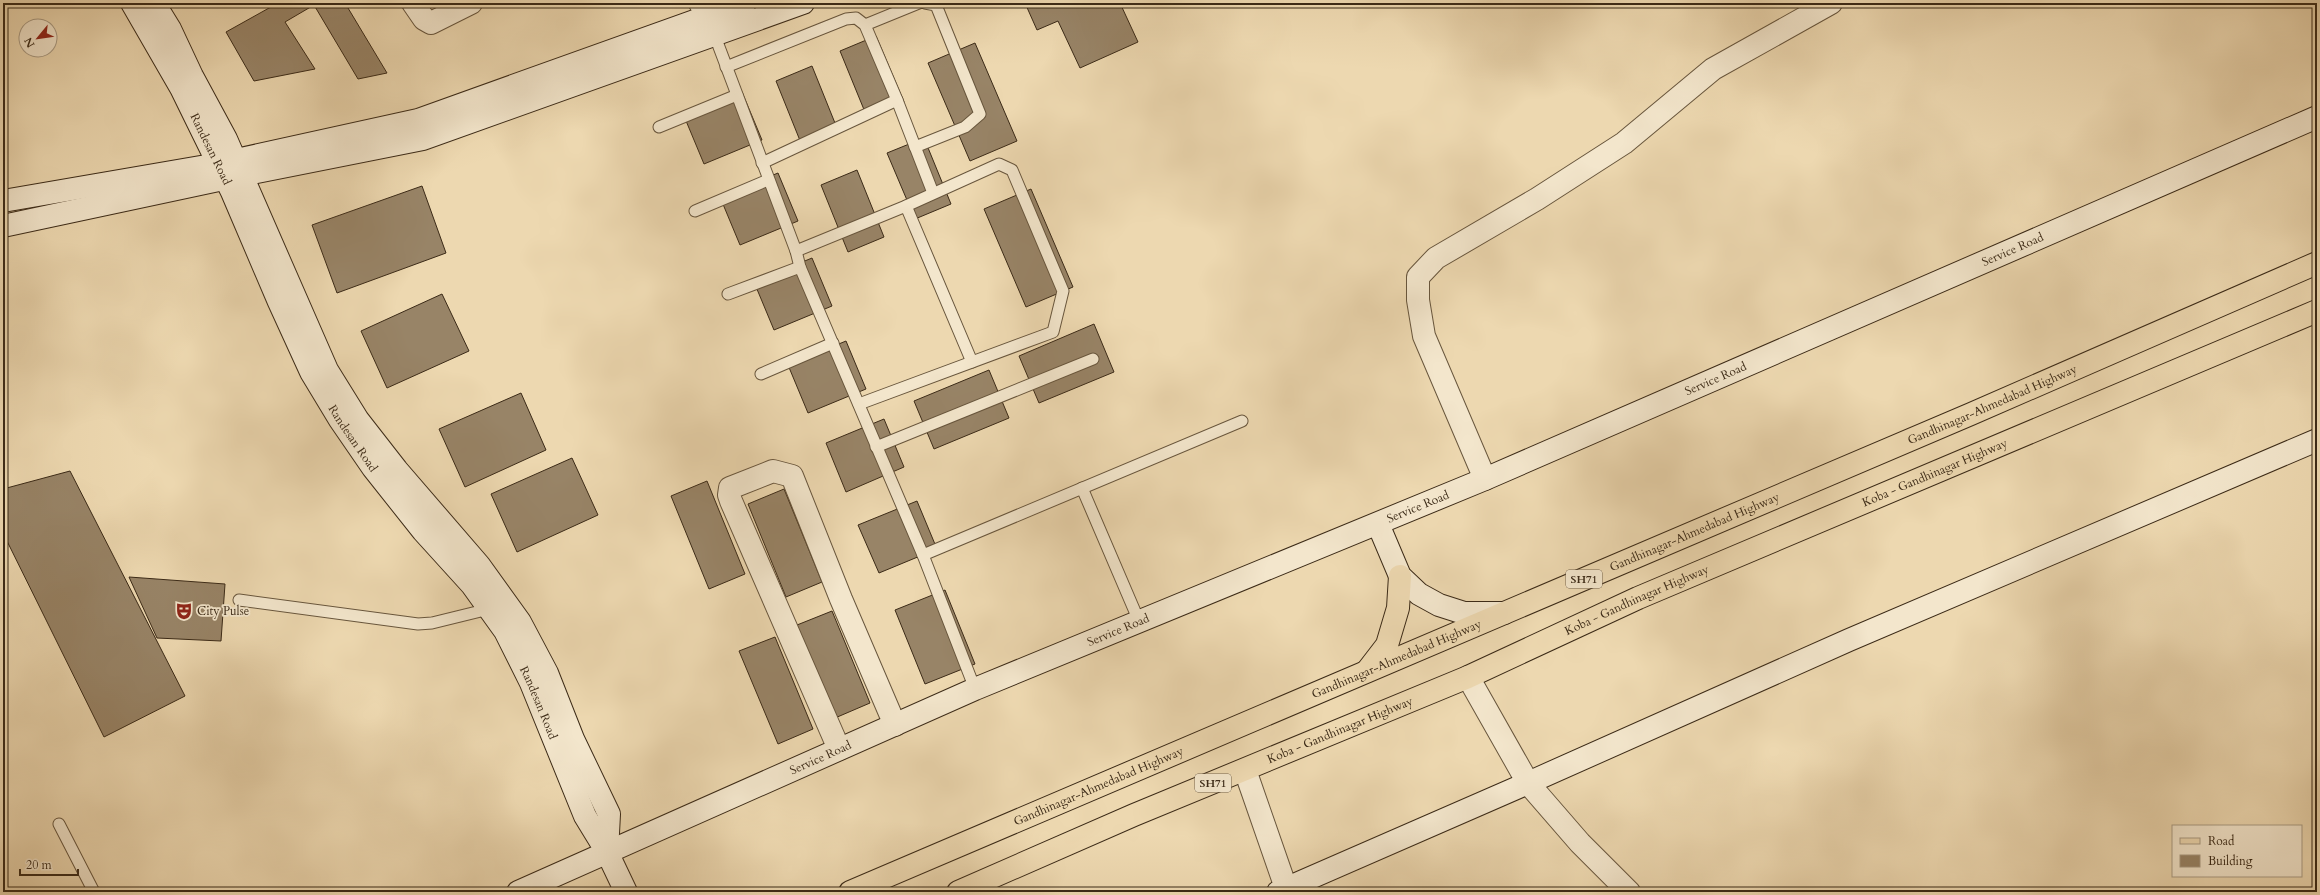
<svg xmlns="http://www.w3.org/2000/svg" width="2320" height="895" font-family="Cardo,serif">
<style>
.building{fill:#988467;stroke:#3b2a17}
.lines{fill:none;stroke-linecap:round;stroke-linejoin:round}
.lane-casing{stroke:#68563d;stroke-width:13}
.street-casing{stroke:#68563d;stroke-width:24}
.secondary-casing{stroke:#3b2a17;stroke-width:24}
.primary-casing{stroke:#3b2a17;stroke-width:24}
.lane{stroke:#f3e6cc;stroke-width:11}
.street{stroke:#f3e6cc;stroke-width:22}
.secondary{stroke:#f3e6cc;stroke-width:22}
.primary{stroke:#edd8b0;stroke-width:22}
.labels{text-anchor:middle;stroke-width:3.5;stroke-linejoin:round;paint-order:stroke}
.shield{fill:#f3e6cc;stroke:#72624d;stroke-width:1}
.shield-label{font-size:11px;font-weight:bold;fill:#3b2a17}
.street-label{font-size:12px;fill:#3b2a17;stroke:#f3e6cc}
.poi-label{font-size:12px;fill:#3b2a17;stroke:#f3e6cc;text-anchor:start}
</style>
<rect width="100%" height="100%" fill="#edd8b0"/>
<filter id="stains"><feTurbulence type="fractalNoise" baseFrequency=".005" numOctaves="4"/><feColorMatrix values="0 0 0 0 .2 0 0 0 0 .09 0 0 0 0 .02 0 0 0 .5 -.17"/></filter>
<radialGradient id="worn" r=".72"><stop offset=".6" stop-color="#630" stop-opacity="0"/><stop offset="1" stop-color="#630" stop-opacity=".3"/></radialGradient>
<g class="building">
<polygon points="278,3 345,3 387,73 358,79 314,5 285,22 315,69 254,81 226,32"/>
<polygon points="1025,3 1120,3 1138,42 1080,68 1058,21 1037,30"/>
<polygon points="876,36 904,102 867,117 840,51"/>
<polygon points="975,43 1017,141 970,161 928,63"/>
<polygon points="812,66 839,133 803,148 776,81"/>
<polygon points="742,92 762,140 704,164 684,116"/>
<polygon points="924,138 951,204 915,219 887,153"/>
<polygon points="857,170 884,237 848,252 821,185"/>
<polygon points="778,173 798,221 740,245 720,197"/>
<polygon points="422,186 446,253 337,293 312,225"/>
<polygon points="1031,189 1073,287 1026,307 984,209"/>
<polygon points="812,258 832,306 774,330 754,282"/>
<polygon points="442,294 469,351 387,388 361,331"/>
<polygon points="1094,324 1114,372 1039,403 1019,356"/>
<polygon points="846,341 866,389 808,413 788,365"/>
<polygon points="989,370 1009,418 934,449 914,401"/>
<polygon points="521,393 546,450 465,487 439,429"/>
<polygon points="884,419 904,467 846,492 826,443"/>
<polygon points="572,458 598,515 517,552 491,494"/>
<polygon points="70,471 185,696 104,737 3,533 3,489"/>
<polygon points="707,481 745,574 709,589 671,496"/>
<polygon points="784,489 822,582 786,597 748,504"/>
<polygon points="917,501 937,549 879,573 858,525"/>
<polygon points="129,577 225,584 221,641 157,638"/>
<polygon points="945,590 975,664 925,684 895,610"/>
<polygon points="832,611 870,703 835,718 797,625"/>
<polygon points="775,637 813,729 778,744 739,651"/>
</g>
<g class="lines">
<g class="lane-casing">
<g id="lane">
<polyline points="865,25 919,3"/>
<polyline points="713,31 796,251 800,267 923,555 975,689"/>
<polyline points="726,67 846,19 856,18 865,25 897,100 933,193"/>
<polyline points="659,127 737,95"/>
<polyline points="915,147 965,127 980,114 936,5 925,3"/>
<polyline points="762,163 897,100"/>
<polyline points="906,206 972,362"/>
<polyline points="695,211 768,180"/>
<polyline points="796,251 906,206 999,164 1012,170 1063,291 1053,332 859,404"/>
<polyline points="728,294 800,267"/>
<polyline points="761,374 833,343"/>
<polyline points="876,447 1093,359"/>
<polyline points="1082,488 1139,621"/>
<polyline points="923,555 1242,421"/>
<polyline points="239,600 418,624 432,623 489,609"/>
<polyline points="59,824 94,892"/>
</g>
</g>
<g class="street-casing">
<g id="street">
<polyline points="413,3 424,19 431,23 471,3"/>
<polyline points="700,3 708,17"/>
<polyline points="1485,479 1424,336 1418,300 1418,277 1436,258 1537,199 1624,143 1713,69 1831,3"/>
<polyline points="1468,677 1528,783 1580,843 1629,892"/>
<polyline points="839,749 731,501 729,495 730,488 773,471 792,476 841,599 895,725"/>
<polyline points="1245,770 1286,888"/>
</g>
</g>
<g class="secondary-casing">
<g id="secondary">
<path id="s1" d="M132 3 181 88 232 192 279 302 311 372 340 420 373 468 423 531 472 585 505 631 531 683 585 816 607 852 626 892"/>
<polyline points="154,3 170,29 192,76 226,139 327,370 358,420 397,470 479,565 520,622 547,673 573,739 609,814 607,852"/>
<polyline points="3,201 218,164 418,120 745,3"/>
<polyline points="3,226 242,175 423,139 803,3"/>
<polyline points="1378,524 1400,576 1419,594 1439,605 1464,613 1504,613"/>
<path id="s2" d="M518 892 975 689 1485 479 2317 117"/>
<polyline points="1278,892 1528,783 1849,640 2317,440"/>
</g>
</g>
<g class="primary-casing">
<g id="primary">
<polyline points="1367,671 1387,645 1398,608 1400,576"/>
<path id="s3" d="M850 892 1971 414 2317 263"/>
<path id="s4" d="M958 892 1134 815 1468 677 1638 598 2317 311"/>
</g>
</g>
<use href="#lane" class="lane"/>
<use href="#street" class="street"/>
<use href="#secondary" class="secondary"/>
<use href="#primary" class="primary"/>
</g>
<defs>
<g id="theatre-bare" transform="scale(1.38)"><path d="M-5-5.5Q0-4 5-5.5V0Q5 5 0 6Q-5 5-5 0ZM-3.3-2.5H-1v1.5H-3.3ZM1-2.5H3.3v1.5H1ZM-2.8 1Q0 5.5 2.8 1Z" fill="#8f2418" stroke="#f3e6cc" stroke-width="2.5" paint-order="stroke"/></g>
</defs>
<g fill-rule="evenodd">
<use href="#theatre-bare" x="184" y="611"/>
</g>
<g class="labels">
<g class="shield">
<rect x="1566" y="570" width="36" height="18" rx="3"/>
<rect x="1195" y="774" width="36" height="18" rx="3"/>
</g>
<g class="shield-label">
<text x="1584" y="583">SH71</text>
<text x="1213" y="787">SH71</text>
</g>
<g class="street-label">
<text dy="4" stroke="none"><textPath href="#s1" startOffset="166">Randesan Road</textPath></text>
<text dy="4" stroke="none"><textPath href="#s2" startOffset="1627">Service Road</textPath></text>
<text dy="4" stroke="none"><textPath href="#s2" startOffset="1303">Service Road</textPath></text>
<text dy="4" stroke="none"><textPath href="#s3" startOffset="1242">Gandhinagar-Ahmedabad Highway</textPath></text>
<text dy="4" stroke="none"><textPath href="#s1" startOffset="489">Randesan Road</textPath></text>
<text dy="4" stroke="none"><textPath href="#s4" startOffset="1063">Koba - Gandhinagar Highway</textPath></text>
<text dy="4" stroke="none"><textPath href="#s2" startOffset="979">Service Road</textPath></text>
<text dy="4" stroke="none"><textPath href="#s3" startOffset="918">Gandhinagar-Ahmedabad Highway</textPath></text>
<text dy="4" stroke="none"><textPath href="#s4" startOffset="739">Koba - Gandhinagar Highway</textPath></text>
<text dy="4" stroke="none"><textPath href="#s2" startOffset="655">Service Road</textPath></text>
<text dy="4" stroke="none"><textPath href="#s3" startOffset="594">Gandhinagar-Ahmedabad Highway</textPath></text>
<text dy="4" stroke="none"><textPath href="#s1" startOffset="814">Randesan Road</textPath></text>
<text dy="4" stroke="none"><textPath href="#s4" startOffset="415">Koba - Gandhinagar Highway</textPath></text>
<text dy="4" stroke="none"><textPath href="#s2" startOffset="331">Service Road</textPath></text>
<text dy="4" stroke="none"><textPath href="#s3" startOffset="270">Gandhinagar-Ahmedabad Highway</textPath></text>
</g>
<g class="poi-label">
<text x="197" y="615">City Pulse</text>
</g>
</g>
<rect width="2320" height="895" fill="none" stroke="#edd8b0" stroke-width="16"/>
<rect x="4" y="4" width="2312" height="887" fill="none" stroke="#3b2a17" stroke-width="2"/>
<rect x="8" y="8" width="2304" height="879" fill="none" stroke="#3b2a17"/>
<rect x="2172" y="825" width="130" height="52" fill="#f3e6cc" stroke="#a99b84"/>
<rect x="2180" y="838" width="20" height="6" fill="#edd8b0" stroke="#a99b84"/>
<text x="2208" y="845" font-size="12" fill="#3b2a17">Road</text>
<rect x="2180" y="855" width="20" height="12" fill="#988467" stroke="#a99b84"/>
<text x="2208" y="865" font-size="12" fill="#3b2a17">Building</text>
<g transform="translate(38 38) rotate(241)"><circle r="19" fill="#f3e6cc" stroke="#a99b84"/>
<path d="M0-3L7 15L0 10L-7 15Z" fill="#8f2418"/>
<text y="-6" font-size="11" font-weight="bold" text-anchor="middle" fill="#3b2a17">N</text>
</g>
<path d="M20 869v6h58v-6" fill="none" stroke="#3b2a17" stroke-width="2"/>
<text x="26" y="869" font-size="12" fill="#3b2a17" stroke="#f3e6cc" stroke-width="3" paint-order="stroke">20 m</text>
<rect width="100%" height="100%" filter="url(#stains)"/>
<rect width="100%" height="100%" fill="url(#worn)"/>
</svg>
